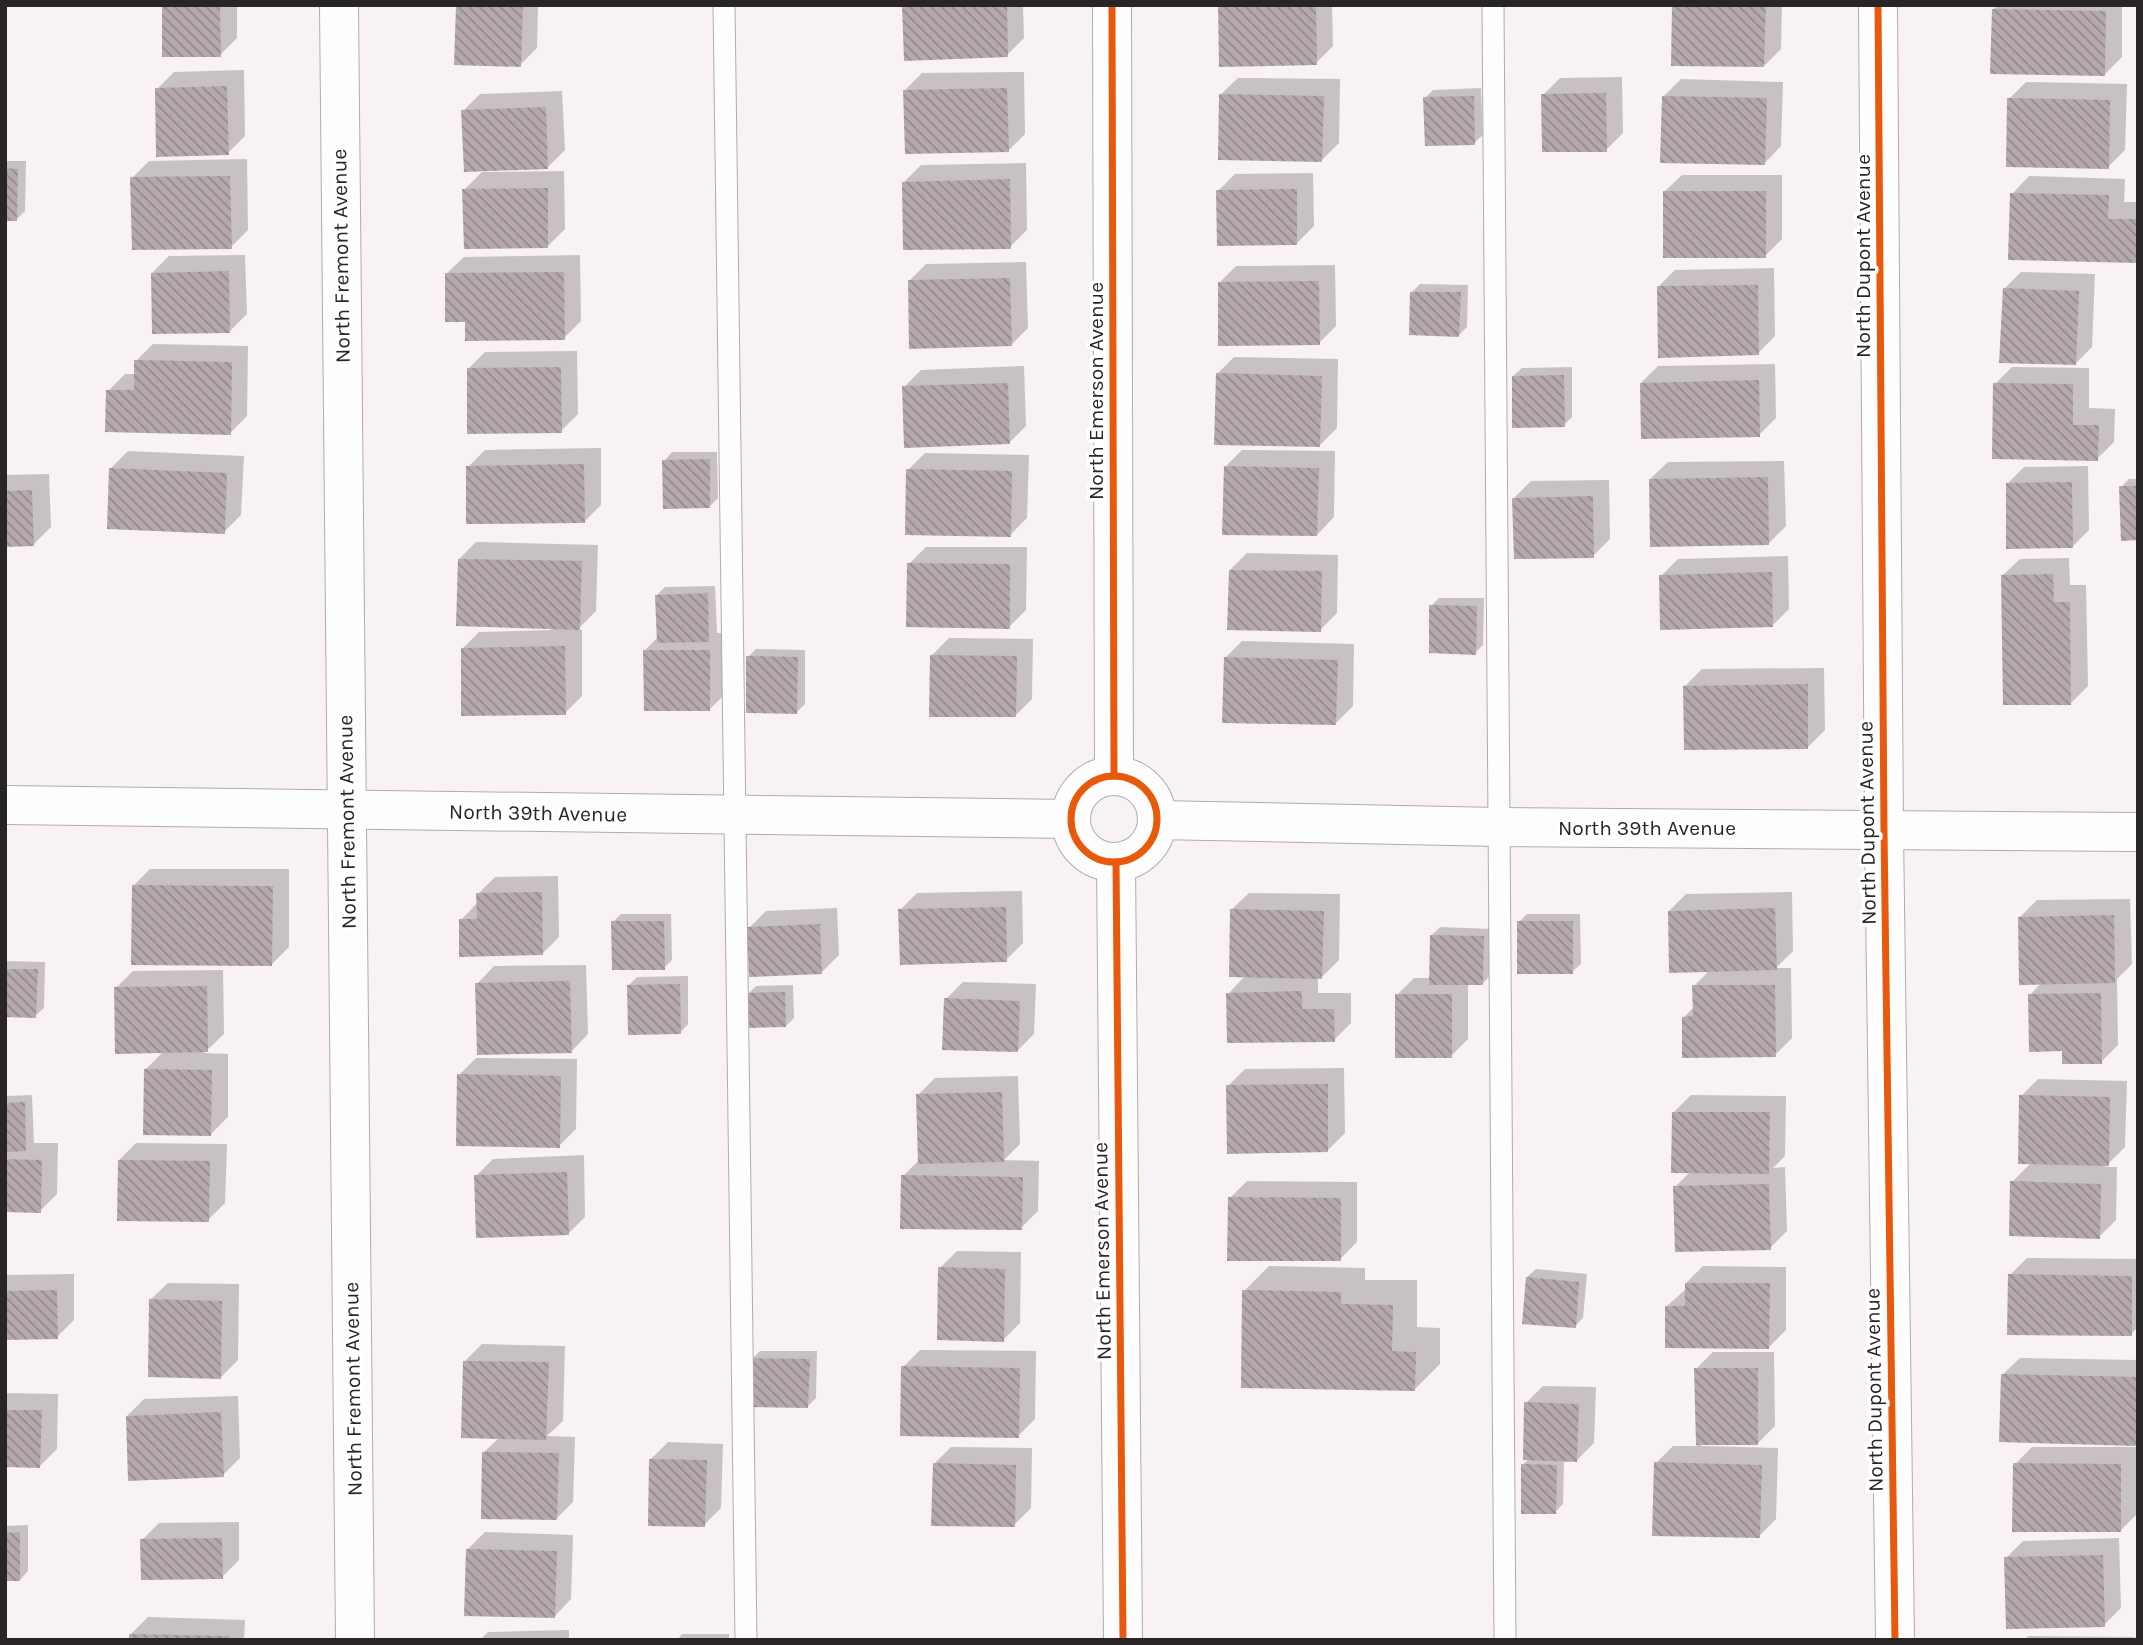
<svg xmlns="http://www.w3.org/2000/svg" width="2143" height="1645" font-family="Karla,sans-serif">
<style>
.shadow{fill:#0003}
.building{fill:url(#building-back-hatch)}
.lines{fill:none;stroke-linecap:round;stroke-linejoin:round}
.lane-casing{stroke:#b0abad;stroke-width:23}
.street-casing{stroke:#b0abad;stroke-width:40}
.secondary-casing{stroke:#b0abad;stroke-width:40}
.lane{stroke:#fefdfe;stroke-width:21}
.street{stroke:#fefdfe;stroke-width:38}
.secondary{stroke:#fefdfe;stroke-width:38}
.cycleway-casing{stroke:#fff;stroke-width:11}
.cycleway{stroke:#e8590c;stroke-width:7}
.labels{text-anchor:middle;stroke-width:7;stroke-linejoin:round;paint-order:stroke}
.street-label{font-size:21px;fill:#292426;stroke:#fff}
</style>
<defs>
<pattern id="building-back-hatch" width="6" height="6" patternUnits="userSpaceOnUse" patternTransform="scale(1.75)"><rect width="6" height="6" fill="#b5a9af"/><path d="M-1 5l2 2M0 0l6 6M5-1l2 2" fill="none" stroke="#93898e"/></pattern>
</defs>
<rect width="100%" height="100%" fill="#f9f2f5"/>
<g class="shadow">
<polygon points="163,5 237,5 237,38 220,55"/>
<polygon points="457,5 538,5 537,48 520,65"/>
<polygon points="904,5 1023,5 1024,38 1007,55"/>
<polygon points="1219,5 1332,5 1333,46 1316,63"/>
<polygon points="1674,5 1782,5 1781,49 1764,66"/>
<polygon points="1998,5 2122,5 2122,57 2105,74 1993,10"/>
<polygon points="244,70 245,136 228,153 157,89 174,72"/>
<polygon points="1024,72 1025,134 1008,151 905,90 922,73"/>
<polygon points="1622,77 1623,133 1606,150 1543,95 1560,78"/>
<polygon points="1238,78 1340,79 1339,143 1322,160 1220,95"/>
<polygon points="1681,79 1783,82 1781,146 1764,164 1664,96"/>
<polygon points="2026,82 2127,84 2125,150 2108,167 2009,99"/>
<polygon points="1481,88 1483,135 1474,143 1425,98 1433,90"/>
<polygon points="562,91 565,150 548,167 463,111 480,94"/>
<polygon points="247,159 248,230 231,247 132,178 149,161"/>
<polygon points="5,161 26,161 25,211 17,219 5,219"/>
<polygon points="1026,163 1027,230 1010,247 904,182 921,165"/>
<polygon points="564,171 565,229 548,246 464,190 482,172"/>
<polygon points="1313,173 1314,226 1297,243 1218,191 1235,174"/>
<polygon points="1682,175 1782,175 1782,239 1765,256 1664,192"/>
<polygon points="2029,176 2125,179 2124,202 2138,202 2138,262 2012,194"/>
<polygon points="245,255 247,314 230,331 152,273 169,256"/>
<polygon points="580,255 581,321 564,338 467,320 446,274 464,257"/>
<polygon points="1026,262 1028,328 1011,345 909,281 926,264"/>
<polygon points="1335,265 1336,326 1319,343 1219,283 1236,266"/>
<polygon points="1774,268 1775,336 1758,353 1658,287 1675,270"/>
<polygon points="2021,272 2095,274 2092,347 2075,364 2004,289"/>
<polygon points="1420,284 1468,285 1467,327 1459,335 1412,292"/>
<polygon points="153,344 248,346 247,416 230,433 108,391 125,374 136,374 136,361"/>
<polygon points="577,351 578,414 561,431 468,369 485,352"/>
<polygon points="1234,357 1338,359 1337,428 1320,445 1217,374"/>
<polygon points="1775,364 1776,418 1759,435 1641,383 1658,366"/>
<polygon points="1024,366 1026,426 1009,443 904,387 921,370"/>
<polygon points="1572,367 1572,417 1564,425 1513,376 1522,368"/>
<polygon points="2012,367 2089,368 2089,408 2115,409 2114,442 2097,459 1995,384"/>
<polygon points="601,448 601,505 584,522 468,467 485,450"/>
<polygon points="1242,450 1335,451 1334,517 1317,535 1225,467"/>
<polygon points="128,451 244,456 241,515 224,532 111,468"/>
<polygon points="672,452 717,452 718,498 710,506 664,461"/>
<polygon points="925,453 1029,455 1027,518 1010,535 908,470"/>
<polygon points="1784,461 1786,526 1769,543 1650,479 1668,462"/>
<polygon points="2088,466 2089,530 2072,547 2007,484 2024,467"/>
<polygon points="49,474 51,527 34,544 5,545 5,475"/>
<polygon points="2129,479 2138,479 2138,539 2121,487"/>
<polygon points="1609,480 1610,539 1593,556 1514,498 1531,481"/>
<polygon points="476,542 598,545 596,611 577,630 582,630 582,696 565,713 462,649 479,632 551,630 551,627 459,559"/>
<polygon points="926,547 1027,547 1026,610 1009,627 909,564"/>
<polygon points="1247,553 1338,555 1337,613 1320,630 1230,570"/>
<polygon points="1788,556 1789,609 1772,626 1661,576 1678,559"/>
<polygon points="2069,558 2070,585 2086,585 2088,686 2071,703 2002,576 2020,559"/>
<polygon points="715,586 717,633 726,633 727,692 710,709 644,651 658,637 657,595 665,587"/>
<polygon points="1439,598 1484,598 1483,645 1475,653 1431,606"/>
<polygon points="949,638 1033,639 1032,699 1015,716 932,655"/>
<polygon points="1242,641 1354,644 1353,706 1336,723 1225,658"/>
<polygon points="756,649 805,650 805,704 797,712 748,657"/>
<polygon points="1824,668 1825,730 1808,747 1685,686 1702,669"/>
<polygon points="150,869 289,869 289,947 272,964 133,886"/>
<polygon points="558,876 559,937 542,954 461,920 478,902 478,894 495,877"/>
<polygon points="1022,891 1023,943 1006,960 900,910 917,893"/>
<polygon points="1792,892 1793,951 1776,968 1791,968 1792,1038 1775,1055 1683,1018 1694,1007 1694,986 1710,970 1669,911 1686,894"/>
<polygon points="1249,893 1340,894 1339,960 1322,977 1318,977 1318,993 1351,993 1351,1023 1334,1040 1228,994 1246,975 1231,910"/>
<polygon points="2130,899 2132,964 2117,979 2118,1045 2101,1062 2063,1049 2030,995 2042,982 2020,917 2037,900"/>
<polygon points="837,908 839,955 822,972 749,928 766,911"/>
<polygon points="621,914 671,914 672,960 664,968 613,922"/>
<polygon points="1527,914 1580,914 1581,964 1572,972 1519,922"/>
<polygon points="1440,927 1492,929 1491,975 1482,984 1468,983 1468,1039 1451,1056 1397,995 1414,978 1431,978 1432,935"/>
<polygon points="5,961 45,962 44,1008 35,1016 5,1015"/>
<polygon points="586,965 588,1034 571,1052 477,984 494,966"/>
<polygon points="223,970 224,1034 204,1053 228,1054 228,1117 211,1134 146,1069 164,1051 116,988 133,971"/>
<polygon points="688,976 688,1024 680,1033 629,985 637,977"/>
<polygon points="963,982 1036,984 1034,1034 1017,1051 946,999"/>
<polygon points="793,985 794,1018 786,1026 748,994 756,986"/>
<polygon points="476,1058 577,1059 576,1129 559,1146 459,1075"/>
<polygon points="1344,1068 1345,1133 1328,1150 1228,1086 1245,1069"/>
<polygon points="1018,1076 1020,1144 1004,1160 1039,1161 1038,1211 1021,1228 903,1176 920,1159 918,1095 935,1078"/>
<polygon points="2038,1079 2127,1081 2125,1147 2105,1167 2117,1167 2116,1220 2099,1237 2012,1182 2031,1163 2021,1096"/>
<polygon points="32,1095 34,1143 58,1143 57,1194 40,1211 5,1210 5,1096"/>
<polygon points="1691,1095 1786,1096 1785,1156 1773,1168 1785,1167 1787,1231 1770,1248 1675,1187 1690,1172 1674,1112"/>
<polygon points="136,1143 227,1144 225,1203 208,1220 119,1160"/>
<polygon points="584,1155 585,1217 568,1234 476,1176 493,1159"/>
<polygon points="1247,1181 1357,1182 1357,1242 1340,1259 1230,1198"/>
<polygon points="957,1251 1021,1252 1020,1323 1003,1340 940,1268"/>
<polygon points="2027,1258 2138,1259 2138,1327 2131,1334 2010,1275"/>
<polygon points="1269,1266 1365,1268 1365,1280 1417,1280 1417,1327 1440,1328 1440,1364 1415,1389 1244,1291"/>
<polygon points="1703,1266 1786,1267 1786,1330 1769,1347 1667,1306 1686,1289 1686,1283"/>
<polygon points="1536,1269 1587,1274 1583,1318 1575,1326 1527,1277"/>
<polygon points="74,1274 74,1320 57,1337 5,1338 5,1275"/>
<polygon points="168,1283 239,1284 238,1360 221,1377 150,1300"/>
<polygon points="482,1344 565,1346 563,1421 547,1436 575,1437 573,1502 556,1519 484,1452 500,1437 465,1361"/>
<polygon points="920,1350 1036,1351 1035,1419 1018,1436 903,1367"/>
<polygon points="760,1351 817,1351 816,1398 808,1406 752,1359"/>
<polygon points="1713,1352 1774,1352 1775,1426 1758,1443 1701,1443 1701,1446 1778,1448 1776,1519 1759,1536 1656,1463 1673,1446 1697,1446 1696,1369"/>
<polygon points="2020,1358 2138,1360 2138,1444 2002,1375"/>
<polygon points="1543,1386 1596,1387 1594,1443 1577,1460 1564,1460 1563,1504 1555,1512 1523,1464 1529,1459 1526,1403"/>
<polygon points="5,1393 58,1394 57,1449 40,1466 5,1466"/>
<polygon points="238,1396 240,1458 223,1475 127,1416 144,1399"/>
<polygon points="668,1442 723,1444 721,1508 704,1525 651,1459"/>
<polygon points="951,1447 1032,1448 1031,1508 1014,1525 934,1464"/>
<polygon points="2032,1447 2138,1447 2137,1514 2120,1531 2015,1464"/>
<polygon points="239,1522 239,1560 222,1577 142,1540 159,1523"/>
<polygon points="28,1525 28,1571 20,1580 5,1580 5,1526"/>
<polygon points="485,1532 573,1535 571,1599 554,1617 468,1549"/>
<polygon points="2119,1538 2121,1608 2104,1625 2006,1558 2023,1541"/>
<polygon points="148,1617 245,1620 244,1640 131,1640 131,1634"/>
<polygon points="569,1630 569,1640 480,1640 488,1632"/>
<polygon points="682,1634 729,1634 729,1640 677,1640"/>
<polygon points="2028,1636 2135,1637 2135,1640 2025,1640"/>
<polygon points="1706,1638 1794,1638 1794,1640 1704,1640"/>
</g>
<g class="building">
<polygon points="162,5 220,5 221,57 162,57"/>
<polygon points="456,5 523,5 521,67 454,65"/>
<polygon points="902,5 1007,5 1008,57 904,61"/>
<polygon points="1218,5 1316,5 1317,65 1219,67"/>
<polygon points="1672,5 1766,5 1764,67 1671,66"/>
<polygon points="1992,9 2106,11 2105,76 1990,74"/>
<polygon points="227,86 229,155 156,157 155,88"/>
<polygon points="1007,88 1009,152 905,154 903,90"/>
<polygon points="1606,93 1607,152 1542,152 1541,94"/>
<polygon points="1219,94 1324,96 1322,162 1218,160"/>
<polygon points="1474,96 1475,145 1425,146 1423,97"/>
<polygon points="1662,96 1767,98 1765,165 1660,163"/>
<polygon points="2007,98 2110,100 2109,169 2006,167"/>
<polygon points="546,107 548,169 464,172 461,110"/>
<polygon points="5,168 18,169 17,221 5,221"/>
<polygon points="230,176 232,249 132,250 130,177"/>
<polygon points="1010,179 1011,249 903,250 902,182"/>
<polygon points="548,188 548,248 464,249 462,189"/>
<polygon points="1297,189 1297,245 1217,246 1216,190"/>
<rect x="1663" y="191" width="103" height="67"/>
<polygon points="2010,193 2109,195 2108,219 2138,219 2138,263 2008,260"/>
<polygon points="229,271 230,333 152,334 151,273"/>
<polygon points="564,272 565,340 465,341 465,322 445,322 445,273"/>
<polygon points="1010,278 1012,346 909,349 908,280"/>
<polygon points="1319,281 1320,345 1218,346 1218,282"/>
<polygon points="1758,285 1759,355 1658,358 1657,286"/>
<polygon points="2003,288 2079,291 2076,365 1999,363"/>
<polygon points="1410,292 1461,292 1459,337 1409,335"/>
<polygon points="134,360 232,362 231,435 105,432 106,390 134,390"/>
<polygon points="561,367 562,433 467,434 467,368"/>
<polygon points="1216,373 1322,376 1320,447 1214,445"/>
<polygon points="1564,375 1565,427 1512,428 1512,376"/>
<polygon points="1759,380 1760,437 1641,439 1640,383"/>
<polygon points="1008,383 1010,444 904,448 902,386"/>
<polygon points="1993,383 2073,384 2073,425 2099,425 2098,461 1992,459"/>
<polygon points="710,459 710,508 663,509 662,460"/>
<polygon points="584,464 585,523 466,524 466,466"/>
<polygon points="1224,466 1319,468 1317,536 1222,535"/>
<polygon points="109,468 227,473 225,534 107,529"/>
<polygon points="906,469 1012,471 1011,537 905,535"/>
<polygon points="1768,477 1769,545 1650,547 1649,479"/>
<polygon points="2072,482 2073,548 2006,549 2006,483"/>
<polygon points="2119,486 2138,486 2138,540 2121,541"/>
<polygon points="32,490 34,546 5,547 5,491"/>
<polygon points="1593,496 1594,558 1514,559 1512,498"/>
<polygon points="458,559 582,561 580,630 456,626"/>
<polygon points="907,563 1010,564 1010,629 906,627"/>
<polygon points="1229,570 1322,571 1321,632 1227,630"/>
<polygon points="1772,572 1773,627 1660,630 1659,575"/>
<polygon points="2053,574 2054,602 2070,602 2071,705 2003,705 2001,575"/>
<polygon points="708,593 709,642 657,643 655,595"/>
<polygon points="1429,605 1477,606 1476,655 1429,653"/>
<polygon points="565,646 566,715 461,716 461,648"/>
<polygon points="643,650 710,650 710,711 644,711"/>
<polygon points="930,655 1017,656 1016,717 929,717"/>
<polygon points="746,656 798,657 797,714 746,713"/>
<polygon points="1224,657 1338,660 1336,725 1222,723"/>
<polygon points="1808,684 1808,749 1684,750 1683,686"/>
<polygon points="132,885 273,886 272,966 131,965"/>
<polygon points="542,892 543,955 459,957 459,919 477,919 476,893"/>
<polygon points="1006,907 1007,962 900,965 898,909"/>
<polygon points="1775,908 1777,970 1669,973 1668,911"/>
<polygon points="1230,909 1324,911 1322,979 1229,977"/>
<polygon points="2114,915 2115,983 2019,985 2018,917"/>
<polygon points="611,921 664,921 665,970 612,970"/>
<rect x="1517" y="921" width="56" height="53"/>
<polygon points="820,924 822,974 749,977 747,927"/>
<polygon points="1430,935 1484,936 1483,985 1429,985"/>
<polygon points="5,969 38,969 36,1018 5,1017"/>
<polygon points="570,981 572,1053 477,1055 475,983"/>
<polygon points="680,984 681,1034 628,1035 627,985"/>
<polygon points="1692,985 1775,985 1776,1057 1682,1058 1682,1017 1693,1016"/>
<polygon points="207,986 208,1052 115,1054 114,987"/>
<polygon points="1302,991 1302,1009 1334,1009 1335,1042 1227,1043 1226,993"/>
<polygon points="785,992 786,1027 747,1028 746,993"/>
<polygon points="2101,993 2102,1064 2062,1064 2062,1051 2029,1052 2028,994"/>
<rect x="1395" y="994" width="57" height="64"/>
<polygon points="944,998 1020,1001 1018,1052 942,1050"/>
<polygon points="144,1069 212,1070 211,1136 143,1135"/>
<polygon points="457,1074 561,1076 560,1148 456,1146"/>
<polygon points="1328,1084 1328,1152 1227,1154 1226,1085"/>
<polygon points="1002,1092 1004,1162 918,1164 916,1094"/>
<polygon points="2019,1095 2110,1097 2109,1166 2018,1164"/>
<polygon points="25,1102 26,1151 5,1152 5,1103"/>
<polygon points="1672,1112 1770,1112 1769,1174 1671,1173"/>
<polygon points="5,1159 42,1160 41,1213 5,1212"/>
<polygon points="118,1160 210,1161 209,1222 117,1221"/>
<polygon points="567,1172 569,1235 476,1238 474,1175"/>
<polygon points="901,1175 1023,1177 1022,1230 900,1229"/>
<polygon points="2010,1181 2101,1184 2100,1239 2009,1236"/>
<polygon points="1769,1184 1771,1250 1675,1252 1673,1186"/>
<polygon points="1228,1197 1341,1198 1341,1261 1227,1261"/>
<polygon points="938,1267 1005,1269 1004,1342 937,1340"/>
<polygon points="2008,1274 2132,1276 2132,1336 2007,1335"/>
<polygon points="1526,1277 1579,1282 1576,1328 1522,1324"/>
<polygon points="1685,1283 1770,1283 1769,1349 1665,1348 1665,1306 1685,1306"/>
<polygon points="57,1290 58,1339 5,1340 5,1291"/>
<polygon points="1242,1290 1341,1292 1341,1304 1393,1305 1392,1351 1416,1352 1415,1391 1241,1388"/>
<polygon points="149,1299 222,1301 221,1379 148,1377"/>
<polygon points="750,1358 810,1359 808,1408 749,1407"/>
<polygon points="463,1361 549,1362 546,1440 461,1438"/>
<polygon points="901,1366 1020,1368 1019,1438 900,1436"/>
<polygon points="1694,1368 1758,1368 1758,1445 1696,1445"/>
<polygon points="2001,1374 2138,1377 2138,1446 1999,1442"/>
<polygon points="1524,1402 1579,1404 1577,1462 1523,1460"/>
<polygon points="5,1410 42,1410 40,1468 5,1467"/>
<polygon points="221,1412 224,1477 128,1481 126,1416"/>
<polygon points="482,1452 559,1453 557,1520 481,1519"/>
<polygon points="649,1459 707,1460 705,1527 648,1526"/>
<polygon points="1654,1462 1762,1465 1760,1538 1652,1536"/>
<polygon points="933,1463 1016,1465 1015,1527 931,1526"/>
<polygon points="2013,1463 2121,1464 2121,1532 2012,1532"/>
<polygon points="1521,1464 1557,1465 1556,1514 1521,1514"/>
<polygon points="20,1532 20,1581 5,1581 5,1533"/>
<polygon points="222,1538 223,1579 141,1580 140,1539"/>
<polygon points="466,1549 557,1551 555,1618 464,1616"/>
<polygon points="2103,1555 2105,1627 2006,1629 2004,1557"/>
<polygon points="129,1634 229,1636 228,1640 129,1640"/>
</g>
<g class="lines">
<g class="lane-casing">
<g id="lane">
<polyline points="724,5 746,1640"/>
<polyline points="1493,5 1505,1640"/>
</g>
</g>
<g class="street-casing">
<g id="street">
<polyline points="1112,5 1114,776"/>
<polyline points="1878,5 1884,830 1895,1640"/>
<circle cx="1114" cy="819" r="43"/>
<polyline points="5,805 1071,819"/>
<polyline points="1157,820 1498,827 2138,832"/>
<polyline points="1116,862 1123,1640"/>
</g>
</g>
<g class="secondary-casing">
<polyline id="secondary" points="339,5 355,1640"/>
</g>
<use href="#lane" class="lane"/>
<use href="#street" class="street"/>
<use href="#secondary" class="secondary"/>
<g class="cycleway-casing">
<g id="cycleway">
<polyline points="1112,5 1114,776"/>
<polyline points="1878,5 1884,830 1895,1640"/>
<circle cx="1114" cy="819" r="43"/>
<polyline points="1116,862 1123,1640"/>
</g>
</g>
<use href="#cycleway" class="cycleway"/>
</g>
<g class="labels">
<g class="street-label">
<text transform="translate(341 256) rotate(-91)" y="7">North Fremont Avenue</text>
<text transform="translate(1863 256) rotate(-90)" y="7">North Dupont Avenue</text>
<text transform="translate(1096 391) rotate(-90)" y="7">North Emerson Avenue</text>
<text transform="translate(538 813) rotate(1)" y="7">North 39th Avenue</text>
<text transform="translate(347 822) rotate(-91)" y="7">North Fremont Avenue</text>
<text transform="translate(1867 823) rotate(-91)" y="7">North Dupont Avenue</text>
<text x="1647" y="835">North 39th Avenue</text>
<text transform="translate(1102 1251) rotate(-91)" y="7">North Emerson Avenue</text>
<text transform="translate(353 1389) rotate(-91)" y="7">North Fremont Avenue</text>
<text transform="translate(1874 1390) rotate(-91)" y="7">North Dupont Avenue</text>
</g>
</g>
<rect width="2143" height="1645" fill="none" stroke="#292426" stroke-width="14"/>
</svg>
